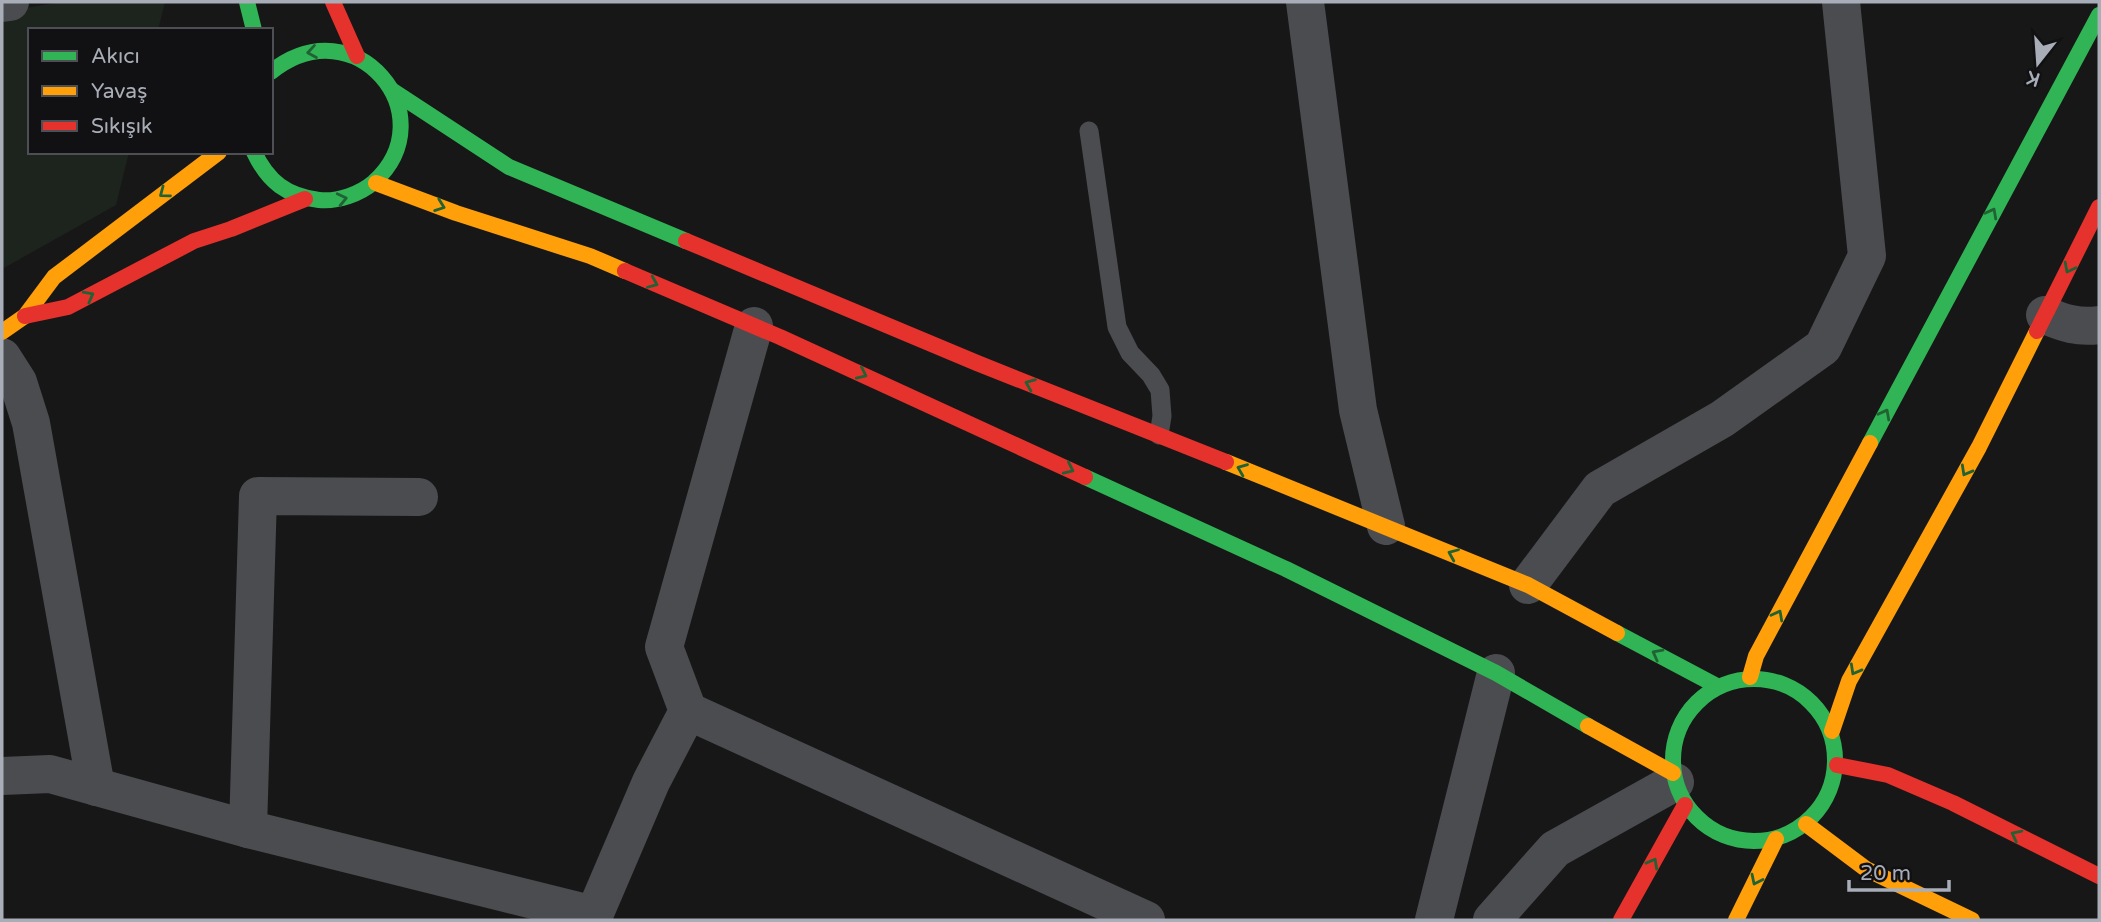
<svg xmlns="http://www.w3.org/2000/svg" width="2101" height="922" font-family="'Varela Round',sans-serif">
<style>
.green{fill:#1d241e}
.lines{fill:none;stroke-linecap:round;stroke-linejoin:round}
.lane{stroke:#4b4c50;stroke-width:19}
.street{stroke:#4b4c50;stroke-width:38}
.fast{stroke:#30b455;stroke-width:16}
.slow{stroke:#ff9f0a;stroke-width:16}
.jam{stroke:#e5322d;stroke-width:16}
.oneway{stroke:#206234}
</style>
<rect width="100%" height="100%" fill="#171717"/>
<polygon class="green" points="61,2 165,2 158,30 30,30 30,152 129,152 116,205 2,269 2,12"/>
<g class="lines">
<polyline class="lane" points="1089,131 1117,327 1130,353 1151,375 1160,390 1162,416 1159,435"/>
<g class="street">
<polyline points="1305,2 1358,410 1386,526"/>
<polyline points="2,3 10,2"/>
<path d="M2045 315C2063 323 2079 328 2099 325"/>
<polyline points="2,357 18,382 31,423 96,787"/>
<polyline points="1528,585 1600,489 1722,419 1823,347 1867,256 1841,2"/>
<polyline points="688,711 1146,920"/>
<polyline points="2,776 50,774 248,829 594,915"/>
<polyline points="248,829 258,496 419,497"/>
<polyline points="592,920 651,782 688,711 664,647 754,326"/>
<polyline points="1434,920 1496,673"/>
<polyline points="1492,920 1555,849 1675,782"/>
</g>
<g class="fast">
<polyline points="247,2 254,30"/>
<polyline points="393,91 509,167 686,241"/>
<path d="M254 152C268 182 287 196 319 200 338 202 360 194 374 182 447 116 356 4 271 72"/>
<polyline points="1870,443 2099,15"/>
<polyline points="1085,477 1286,569 1496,673 1588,726"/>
<polyline points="1617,633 1717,686"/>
<circle cx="1754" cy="760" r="81"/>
</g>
<g class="slow">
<polyline points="376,183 456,213 590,256 625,271"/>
<polyline points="2,332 25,316 54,277 219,152"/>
<polyline points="1226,462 1528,585 1617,633"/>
<polyline points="1750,677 1756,656 1870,443"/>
<polyline points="1588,726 1673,773"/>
<polyline points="1832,731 1849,681 1979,447 2037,331"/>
<polyline points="1806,824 1866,869 1972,920"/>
<polyline points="1736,920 1776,839"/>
</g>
<g class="jam">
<polyline points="333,2 357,56"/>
<polyline points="686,241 977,363 1226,462"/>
<polyline points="625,271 780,337 1085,477"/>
<polyline points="25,316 68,307 194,241 231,229 305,199"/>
<polyline points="2037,331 2099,207"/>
<polyline points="1837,765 1888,775 1953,803 2099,876"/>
<polyline points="1621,920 1685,805"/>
</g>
</g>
<defs><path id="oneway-chevron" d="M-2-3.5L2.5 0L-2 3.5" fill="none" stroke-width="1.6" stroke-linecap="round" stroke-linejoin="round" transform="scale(1.75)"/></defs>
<g class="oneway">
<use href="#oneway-chevron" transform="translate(312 52) rotate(171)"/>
<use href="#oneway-chevron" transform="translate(164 193) rotate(143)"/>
<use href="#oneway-chevron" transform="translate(342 199) rotate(-13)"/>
<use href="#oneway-chevron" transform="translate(440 206) rotate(20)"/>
<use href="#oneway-chevron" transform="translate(1992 213) rotate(-62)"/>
<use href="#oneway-chevron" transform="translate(2069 268) rotate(117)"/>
<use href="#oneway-chevron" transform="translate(653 283) rotate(23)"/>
<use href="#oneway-chevron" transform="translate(89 296) rotate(-28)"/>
<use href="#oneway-chevron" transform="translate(862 374) rotate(25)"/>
<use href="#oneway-chevron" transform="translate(1030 384) rotate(-158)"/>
<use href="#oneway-chevron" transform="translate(1885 414) rotate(-62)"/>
<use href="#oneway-chevron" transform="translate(1069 469) rotate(25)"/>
<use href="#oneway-chevron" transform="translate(1242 469) rotate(-158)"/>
<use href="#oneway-chevron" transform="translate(1966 471) rotate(119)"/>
<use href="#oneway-chevron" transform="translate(1453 554) rotate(-157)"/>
<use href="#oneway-chevron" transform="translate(1778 615) rotate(-62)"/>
<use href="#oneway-chevron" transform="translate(1657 654) rotate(-152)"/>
<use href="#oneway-chevron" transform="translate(1855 670) rotate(119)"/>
<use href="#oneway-chevron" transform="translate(2016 835) rotate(-153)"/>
<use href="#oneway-chevron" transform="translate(1653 863) rotate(-61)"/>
<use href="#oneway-chevron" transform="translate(1756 880) rotate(116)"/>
</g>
<rect width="2101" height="922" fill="none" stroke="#a8adb8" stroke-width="7"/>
<rect x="28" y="28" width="245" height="126" fill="#111113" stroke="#4d4f55" stroke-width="2"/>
<rect x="42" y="51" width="35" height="10" fill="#30b455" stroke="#4d4f55" stroke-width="2"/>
<text x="91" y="63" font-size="21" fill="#a8adb8">Akıcı</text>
<rect x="42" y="86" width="35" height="10" fill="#ff9f0a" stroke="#4d4f55" stroke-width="2"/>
<text x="91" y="98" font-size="21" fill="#a8adb8">Yavaş</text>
<rect x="42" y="121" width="35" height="10" fill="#e5322d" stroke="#4d4f55" stroke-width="2"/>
<text x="91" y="133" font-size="21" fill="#a8adb8">Sıkışık</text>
<g transform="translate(2038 63) rotate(197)" stroke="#111113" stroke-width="5" paint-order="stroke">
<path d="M0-5L12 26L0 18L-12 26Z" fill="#a8adb8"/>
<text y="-10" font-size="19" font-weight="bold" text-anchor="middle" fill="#a8adb8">K</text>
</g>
<path d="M1849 880v10h100v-10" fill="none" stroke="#a8adb8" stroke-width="3.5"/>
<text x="1860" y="880" font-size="21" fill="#a8adb8" stroke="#111113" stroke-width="5" paint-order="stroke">20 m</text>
</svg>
